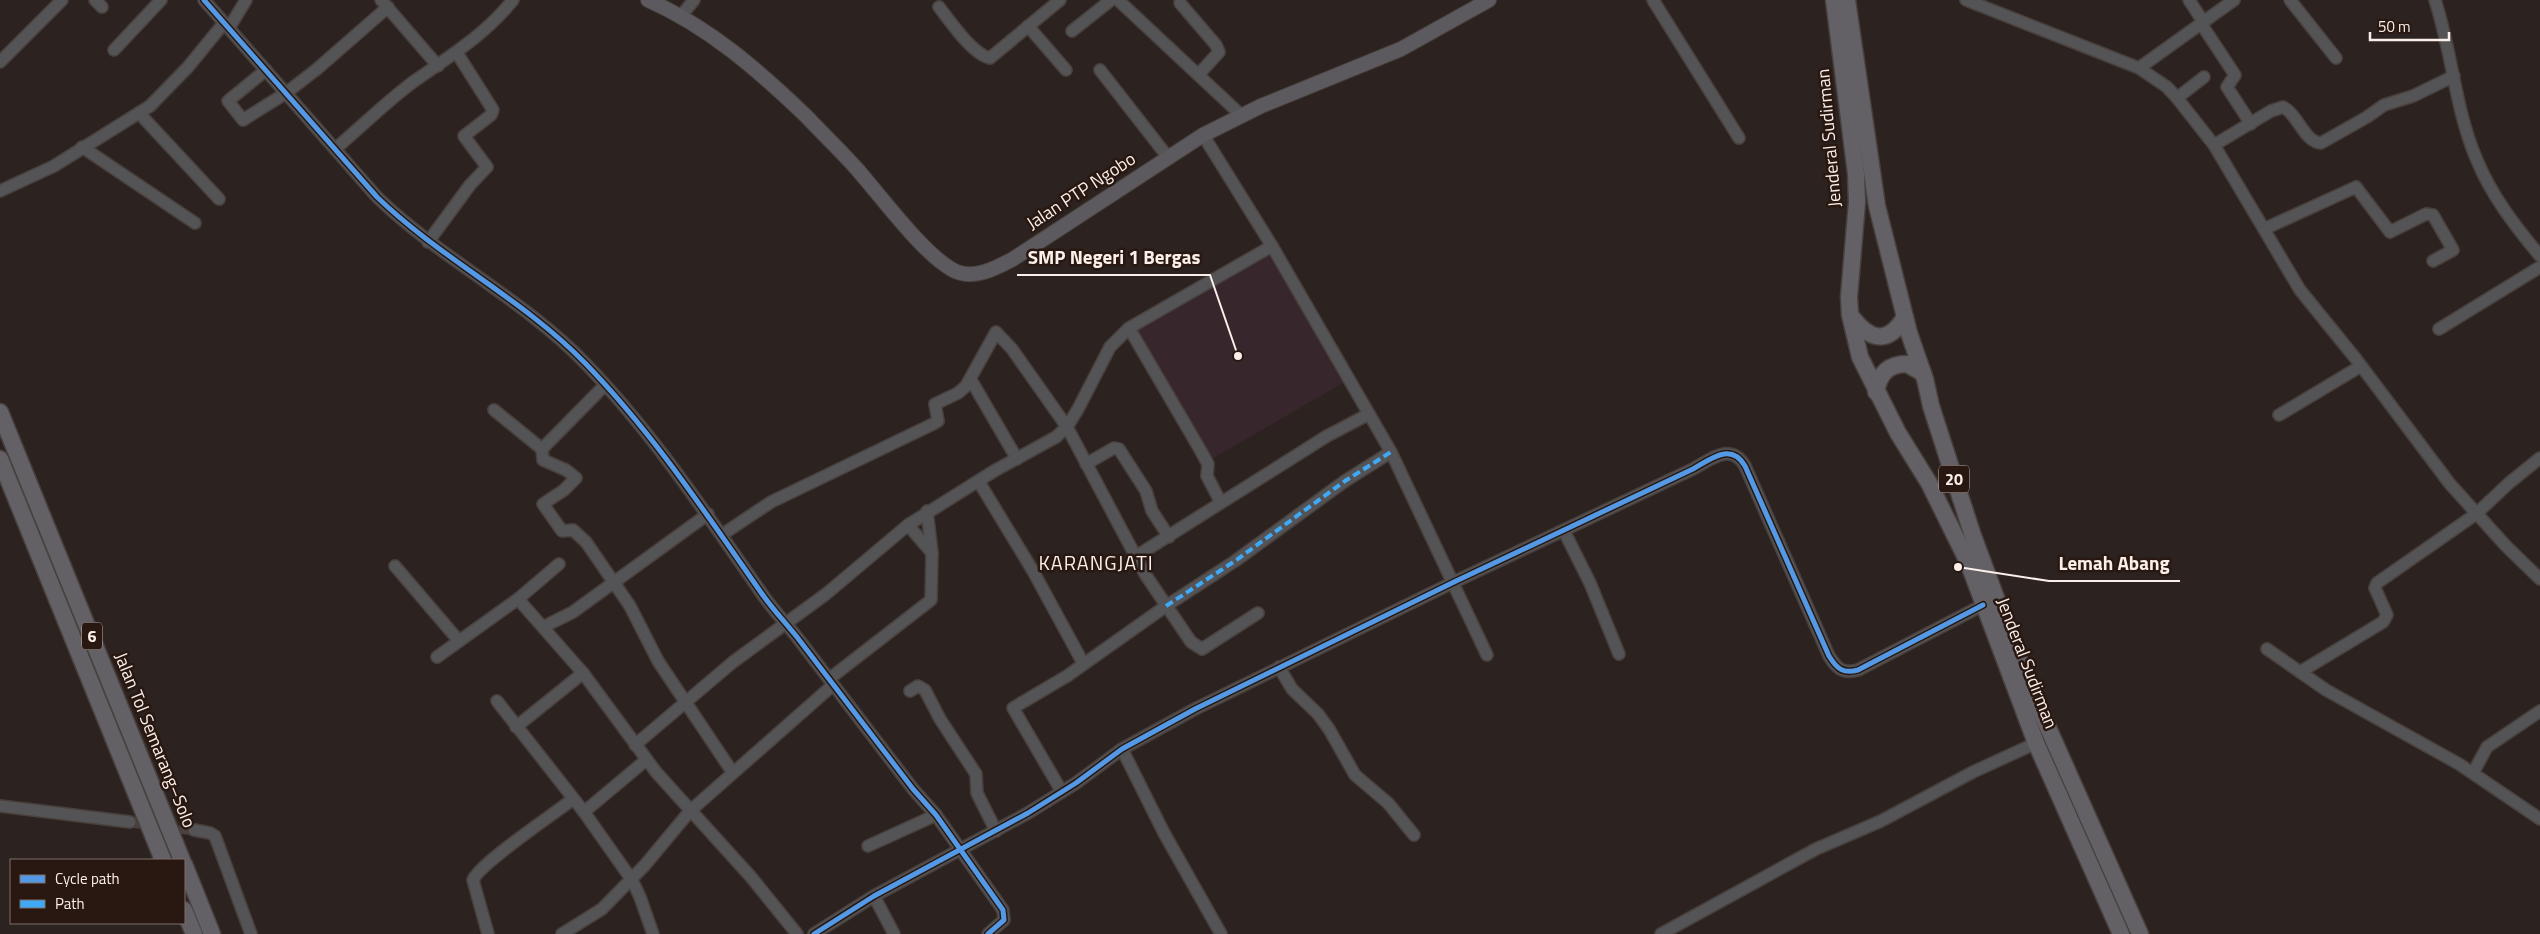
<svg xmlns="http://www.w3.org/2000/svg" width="2540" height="934" font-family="'Titillium Web',sans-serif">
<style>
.education{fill:#37262b}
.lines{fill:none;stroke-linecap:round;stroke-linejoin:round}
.minor-tunnel{stroke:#4b423e;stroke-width:11;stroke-dasharray:11 5.5;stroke-linecap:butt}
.minor-casing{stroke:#48403d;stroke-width:14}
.major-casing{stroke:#48403d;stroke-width:16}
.highway-casing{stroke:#48403d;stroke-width:19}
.minor{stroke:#545356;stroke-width:11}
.major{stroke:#5d5a5f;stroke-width:14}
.highway{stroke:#636066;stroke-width:16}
.quiet{stroke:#3fa9f5;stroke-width:4;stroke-dasharray:8 4;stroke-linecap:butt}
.cycleway-casing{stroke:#281811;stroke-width:8}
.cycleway{stroke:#5399e6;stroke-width:5}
.labels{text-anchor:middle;stroke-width:5;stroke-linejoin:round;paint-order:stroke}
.shield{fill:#281811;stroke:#bcaea9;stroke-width:1}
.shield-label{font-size:16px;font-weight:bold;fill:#fbefea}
.street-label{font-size:18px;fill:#fbefea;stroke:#281811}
.quarter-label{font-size:20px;letter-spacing:1px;fill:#fbefea;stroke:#281811}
.leader{fill:none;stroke:#fbefea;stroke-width:2}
.callout-dot{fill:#fbefea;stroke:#281811;stroke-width:2}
.callout-label{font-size:19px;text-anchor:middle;font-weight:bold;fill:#fbefea;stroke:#281811;stroke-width:5;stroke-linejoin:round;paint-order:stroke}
</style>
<rect width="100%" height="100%" fill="#2c2320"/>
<polygon class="education" points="1268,252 1343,383 1210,460 1132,330"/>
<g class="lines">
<polyline class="minor-tunnel" points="130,822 194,830"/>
<g class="minor-casing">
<g id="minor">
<polyline points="95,0 102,7"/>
<path d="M204 0 377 197C441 259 523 299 585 363 652 432 705 512 760 591 772 609 787 624 800 641 838 690 875 740 913 789L936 815 1003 910 1004 920 988 934"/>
<polyline points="381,0 438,66"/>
<polyline points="1118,0 1241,115"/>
<polyline points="1653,0 1739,138"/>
<polyline points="1966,0 2139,68 2167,87 2177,98 2214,145 2300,290 2356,359 2450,484 2506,546 2540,579"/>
<polyline points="2189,0 2204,23"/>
<polyline points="2290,0 2336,58"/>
<path d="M2435 0C2452 52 2455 108 2476 158 2491 195 2515 226 2540 256"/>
<polyline points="1180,3 1216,45 1219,52 1199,74"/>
<path d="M939 7C950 21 973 55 990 58L1060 0"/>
<polyline points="681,16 694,0"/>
<polyline points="2202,25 2235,75 2227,87 2251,124"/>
<polyline points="1028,26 1066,70"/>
<polyline points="229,28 246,0"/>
<polyline points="1072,31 1111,0"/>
<polyline points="114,50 161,0"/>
<polyline points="0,62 62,0"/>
<polyline points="2139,68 2234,0"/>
<polyline points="266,70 228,101 243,120 286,93 317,69 388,7"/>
<polyline points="1100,70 1167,156"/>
<polyline points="2177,98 2204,77"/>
<polyline points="139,113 219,199"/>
<polyline points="1203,135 1272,246 1391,452 1487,655"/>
<path d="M2214 145 2271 111 2283 107C2298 114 2304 142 2321 143L2367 117 2384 105 2413 96 2454 76"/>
<polyline points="82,147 195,223"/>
<path d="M335 149C361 127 385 103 413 82 450 56 485 35 513 0"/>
<polyline points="0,191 54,166 150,106 188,67 224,23"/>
<polyline points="2264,229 2356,187 2390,232 2426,214 2433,215 2453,250 2433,261"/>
<polyline points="428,242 470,185 487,167 464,136 491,115 493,110 457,53"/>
<polyline points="1129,328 1198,446 1208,464 1207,476 1220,501"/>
<polyline points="2439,329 2540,267"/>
<polyline points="971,380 1017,459"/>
<polyline points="605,385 542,449 543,460 566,470 576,478 564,490 543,504 562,531 573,530 586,542 630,606 658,661 733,773"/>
<polyline points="494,410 542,449"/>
<polyline points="2279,415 2361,366"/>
<polyline points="1086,464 1114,448 1119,449 1146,491 1152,511 1169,537"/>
<polyline points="979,482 1033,571 1083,663"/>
<polyline points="908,525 932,553"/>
<polyline points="1564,531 1590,583 1619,654"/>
<polyline points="723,534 771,502 933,424 938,421 935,404 958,393 966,386 996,332 1012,349 1067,427 1145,574 1191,642 1202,649 1258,613"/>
<polyline points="1135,557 1327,436 1369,414"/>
<polyline points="395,566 459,641"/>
<polyline points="518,599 559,564"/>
<polyline points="543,627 573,612 708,514"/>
<polyline points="2267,649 2326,690 2459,764 2540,819"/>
<polyline points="437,657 518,599 583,673 656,772 751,877 797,934"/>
<polyline points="1279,667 1292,689 1318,714 1329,729 1355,775 1388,803 1414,835"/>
<polyline points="2300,672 2383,622 2387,615 2375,588 2377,583 2476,514 2509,483 2540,458"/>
<polyline points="829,679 931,600 932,553 927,511"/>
<polyline points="910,691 918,686 925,690 940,719 976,774 977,793 996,831"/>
<polyline points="497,701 584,812 632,880 640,897 653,934"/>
<polyline points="516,727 583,673"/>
<polyline points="635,745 733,662 826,594 908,525 994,471 1056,437 1067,427 1078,409 1110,347 1129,328 1272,246"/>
<polyline points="1122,749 1164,833 1221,934"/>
<polyline points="2473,773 2487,747 2540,711"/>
<polyline points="1062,792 1013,708 1067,676 1166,606 1235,561 1345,481 1391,452"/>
<polyline points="0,806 130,822"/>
<polyline points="584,812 646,760"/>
<polyline points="194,830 210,833 215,836 251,934"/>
<polyline points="868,846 936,815"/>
<polyline points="874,896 894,934"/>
<path d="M488 934 473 880C480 863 554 814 573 799"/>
<polyline points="562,934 602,909 645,865 690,811 833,685"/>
<path d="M814 934 874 896 1028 813 1076 783 1122 749 1195 709 1454 582 1693 469C1711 459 1731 442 1745 466L1829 656C1837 669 1843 674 1858 670L1983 605"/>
<polyline points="1661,934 1816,849 1881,821 1973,772 2036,743"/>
</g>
</g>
<g class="major-casing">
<path id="major" d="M648 0C709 27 758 70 806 116 823 134 840 150 856 168 880 195 923 254 953 270 973 281 996 268 1013 259L1203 135 1261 106 1401 49 1489 0"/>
</g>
<g class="highway-casing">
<g id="highway">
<polyline points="1834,0 1856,174 1857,202 1849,297 1850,315 1860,357 1898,433 1929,483 1968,562 2036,743 2121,934"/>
<polyline points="1847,0 1877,206 1909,333 1925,379 1931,406 1972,533 2025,676 2140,934"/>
<path d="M1851 316C1870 341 1888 345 1905 317"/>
<path d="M1876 392C1879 374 1888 364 1907 364L1923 373"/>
<polyline points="0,412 182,860"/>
<polyline points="0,459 163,860"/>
<polyline points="184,864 212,934"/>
<polyline points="184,910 194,934"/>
</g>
</g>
<use href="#minor" class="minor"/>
<use href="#major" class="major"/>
<use href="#highway" class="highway"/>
<polyline class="quiet" points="1166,606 1235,561 1345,481 1391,452"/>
<g class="cycleway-casing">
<g id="cycleway">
<path d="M204 0 377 197C441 259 523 299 585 363 652 432 705 512 760 591 772 609 787 624 800 641 838 690 875 740 913 789L936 815 1003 910 1004 920 988 934"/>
<path d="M814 934 874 896 1028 813 1076 783 1122 749 1195 709 1454 582 1693 469C1711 459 1731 442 1745 466L1829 656C1837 669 1843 674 1858 670L1983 605"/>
</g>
</g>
<use href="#cycleway" class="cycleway"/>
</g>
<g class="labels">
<g class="shield">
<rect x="1939" y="465.5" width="30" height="27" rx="4"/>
<rect x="82" y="622.5" width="20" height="27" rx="4"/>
</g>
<g class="shield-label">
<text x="1954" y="485">20</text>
<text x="92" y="642">6</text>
</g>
<g class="street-label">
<text transform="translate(1829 138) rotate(-95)" y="6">Jenderal Sudirman</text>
<text transform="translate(1081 191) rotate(-33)" y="6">Jalan PTP Ngobo</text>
<text transform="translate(2027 663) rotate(69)" y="6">Jenderal Sudirman</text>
<text transform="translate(155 740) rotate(68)" y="6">Jalan Tol Semarang–Solo</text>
</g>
<g class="quarter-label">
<text x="1096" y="570">KARANGJATI</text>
</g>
</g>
<path class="leader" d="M1238 356L1210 275H1017M1958 567L2049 581H2180"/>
<g class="callout-dot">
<circle cx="1238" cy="356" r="5"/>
<circle cx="1958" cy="567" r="5"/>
</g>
<g class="callout-label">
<text x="1114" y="264">SMP Negeri 1 Bergas</text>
<text x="2114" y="570">Lemah Abang</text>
</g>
<rect x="10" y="859" width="175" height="65" fill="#281811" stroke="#7c6e68"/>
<rect x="20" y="875" width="25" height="8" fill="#5399e6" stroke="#7c6e68"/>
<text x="55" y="884" font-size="15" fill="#fbefea">Cycle path</text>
<rect x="20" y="900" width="25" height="8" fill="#3fa9f5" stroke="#7c6e68"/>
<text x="55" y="909" font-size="15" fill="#fbefea">Path</text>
<path d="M2370 32v8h79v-8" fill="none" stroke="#fbefea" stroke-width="2.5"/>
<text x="2378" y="32" font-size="15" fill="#fbefea" stroke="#281811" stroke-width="4" paint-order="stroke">50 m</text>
</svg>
